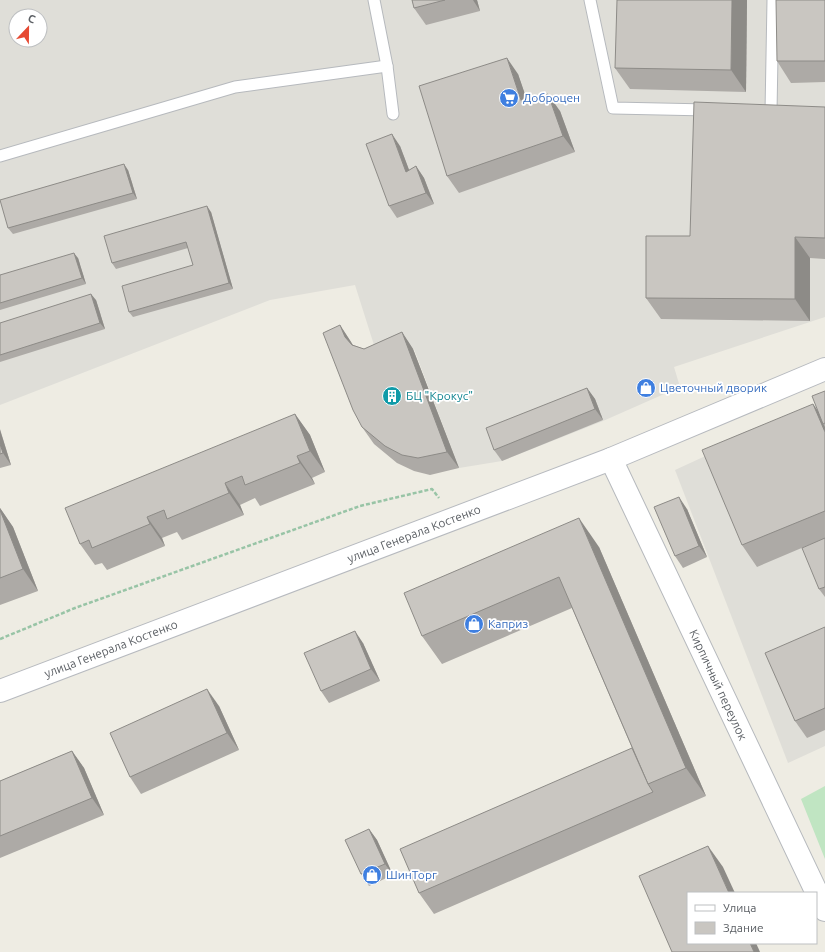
<svg xmlns="http://www.w3.org/2000/svg" width="825" height="952" font-family="Ubuntu,sans-serif">
<style>
.industrial{fill:#dfded8;fill-rule:evenodd}
.green{fill:#c0e5c2}
.lines{fill:none;stroke-linecap:round;stroke-linejoin:round}
.service-casing{stroke:#b6b9bd;stroke-width:13}
.minor-casing{stroke:#b6b9bd;stroke-width:24}
.secondary-casing{stroke:#b7babf;stroke-width:24}
.path{stroke:#98c4a6;stroke-width:2.5;stroke-dasharray:4 2;stroke-linecap:butt}
.service{stroke:#fff;stroke-width:11}
.minor{stroke:#fff;stroke-width:22}
.secondary{stroke:#fff;stroke-width:22}
.wall{fill:#adaaa6}
.shaded-wall{fill:#8d8b87}
.building{fill:#c9c6c1;stroke:#8d8b87}
.labels{text-anchor:middle;stroke-width:3.5;stroke-linejoin:round;paint-order:stroke}
.shop-label{font-size:12px;fill:#366cbe;stroke:#fff;text-anchor:start}
.culture-label{font-size:12px;fill:#0d838f;stroke:#fff;text-anchor:start}
.street-label{font-size:12px;fill:#5b5f64;stroke:#fff}
</style>
<rect width="100%" height="100%" fill="#eeece3"/>
<g class="industrial">
<path d="M0 0H825V317L674 367 680 387 603 421 502 461 459 468 414 349 380 364 355 285 270 300 0 405ZM16 16H40V40H16Z"/>
<polygon points="825,401 825,746 788,763 675,470"/>
</g>
<polygon class="green" points="825,786 825,859 801,799"/>
<g class="lines">
<g class="service-casing">
<g id="service">
<polyline points="374,0 387,66 393,114"/>
<polyline points="590,0 613,108 708,110"/>
<polyline points="771,112 773,0"/>
<polyline points="0,156 235,87 387,66"/>
</g>
</g>
<g class="minor-casing">
<polyline id="minor" points="611,459 825,910"/>
</g>
<g class="secondary-casing">
<polyline id="secondary" points="0,691 611,459 825,369"/>
</g>
<polyline class="path" points="0,639 75,608 360,506 432,489 439,498"/>
<use href="#service" class="service"/>
<use href="#minor" class="minor"/>
<use href="#secondary" class="secondary"/>
</g>
<g class="wall">
<polygon points="412,0 477,0 480,11 426,25 414,8"/>
<polygon points="747,0 746,92 630,89 615,68"/>
<polygon points="825,0 825,82 791,83 777,61"/>
<polygon points="518,74 527,101 560,111 575,152 459,193 447,176"/>
<polygon points="825,107 825,259 810,258 810,321 661,319 646,298 690,236"/>
<polygon points="400,146 409,170 416,166 424,178 434,204 397,218 389,206"/>
<polygon points="128,170 137,199 13,234 8,228"/>
<polygon points="211,212 233,289 133,317 129,312 193,265 188,248 116,269 112,263"/>
<polygon points="78,258 86,284 0,310 0,275"/>
<polygon points="96,300 105,329 0,362 0,323"/>
<polygon points="340,325 351,342 353,345 364,349 402,332 413,349 459,468 430,475 414,471 397,463 374,444 362,427"/>
<polygon points="587,388 595,399 603,420 502,461 494,450"/>
<polygon points="825,391 825,597 819,589 811,544 757,567 742,545 813,404 817,410"/>
<polygon points="295,414 310,435 325,472 312,478 315,484 260,506 255,498 240,505 244,515 182,540 177,532 162,538 165,546 107,570 102,563 95,565 80,544"/>
<polygon points="0,429 11,465 0,468"/>
<polygon points="0,508 13,527 38,591 0,605"/>
<polygon points="687,509 707,557 683,568 675,556"/>
<polygon points="599,547 706,796 434,914 419,893 632,748 572,608 442,664 422,636"/>
<polygon points="825,627 825,730 807,738 795,721"/>
<polygon points="363,643 380,681 329,703 321,691"/>
<polygon points="219,706 239,750 141,794 130,777"/>
<polygon points="72,751 84,768 104,815 0,858 0,781"/>
<polygon points="369,829 377,840 393,875 369,886 361,874"/>
</g>
<g class="shaded-wall">
<polygon points="473,0 477,0 480,11"/>
<polygon points="732,0 747,0 746,92 731,70"/>
<polygon points="507,58 518,74 534,120 522,103"/>
<polygon points="548,94 560,111 575,152 563,136"/>
<polygon points="392,134 400,146 414,183 406,172"/>
<polygon points="124,164 128,170 137,199 133,193"/>
<polygon points="416,166 424,178 434,204 426,193"/>
<polygon points="207,206 211,212 233,289 229,283"/>
<polygon points="795,237 810,258 810,321 795,299"/>
<polygon points="74,253 78,258 86,284 82,278"/>
<polygon points="91,294 96,300 105,329 100,323"/>
<polygon points="340,325 351,342 357,354 345,337"/>
<polygon points="402,332 413,349 459,468 447,452"/>
<polygon points="587,388 595,399 603,420 595,409"/>
<polygon points="813,404 825,421 823,424 825,427 825,432"/>
<polygon points="295,414 310,435 325,472 310,451"/>
<polygon points="0,429 0,430 11,465 3,453 0,444"/>
<polygon points="297,456 312,478 315,484 300,463"/>
<polygon points="225,483 240,505 244,515 229,493"/>
<polygon points="679,497 687,509 707,557 699,546"/>
<polygon points="0,508 13,527 38,591 23,569 0,510"/>
<polygon points="147,517 162,538 165,546 150,524"/>
<polygon points="579,518 599,547 706,796 686,768"/>
<polygon points="355,631 363,643 380,681 371,669"/>
<polygon points="207,689 219,706 239,750 227,733"/>
<polygon points="72,751 84,768 104,815 92,798"/>
<polygon points="369,829 377,840 393,875 385,864"/>
<polygon points="708,846 723,867 735,893 729,893"/>
<polygon points="750,943 756,943 760,952 754,952"/>
</g>
<g class="building">
<polygon points="412,0 445,0 414,8"/>
<polygon points="617,0 732,0 731,70 615,68"/>
<polygon points="776,0 825,0 825,61 777,61"/>
<polygon points="507,58 522,103 548,94 563,136 447,176 419,86"/>
<polygon points="694,102 825,107 825,238 795,237 795,299 646,298 646,236 690,236"/>
<polygon points="392,134 406,172 416,166 426,193 389,206 366,144"/>
<polygon points="124,164 133,193 8,228 0,200"/>
<polygon points="207,206 229,283 129,312 122,286 193,265 186,242 112,263 104,236"/>
<polygon points="74,253 82,278 0,303 0,275"/>
<polygon points="91,294 100,323 0,355 0,323"/>
<polygon points="340,325 345,337 352,345 364,349 402,332 447,452 418,458 402,455 385,446 362,427 353,410 323,333"/>
<polygon points="587,388 595,409 494,450 486,428"/>
<polygon points="825,391 825,423 823,424 812,396"/>
<polygon points="813,404 825,432 825,511 742,545 702,450"/>
<polygon points="295,414 310,451 297,456 300,463 245,485 242,476 225,483 229,493 167,519 164,510 147,517 150,524 92,548 89,540 80,544 65,508"/>
<polygon points="0,444 3,453 0,454"/>
<polygon points="679,497 699,546 675,556 654,507"/>
<polygon points="0,510 23,569 0,578"/>
<polygon points="579,518 686,768 648,784 559,577 422,636 404,593"/>
<polygon points="825,538 825,587 819,589 802,548"/>
<polygon points="825,627 825,708 795,721 765,653"/>
<polygon points="355,631 371,669 321,691 304,653"/>
<polygon points="207,689 227,733 130,777 110,733"/>
<polygon points="632,748 648,784 653,792 419,893 400,849"/>
<polygon points="72,751 92,798 0,836 0,781"/>
<polygon points="369,829 385,864 361,874 345,840"/>
<polygon points="708,846 729,893 688,893 688,943 750,943 754,952 672,952 639,876"/>
</g>
<defs>
<g id="supermarket-disc" transform="scale(1)"><circle r="9.5" fill="#3f7fe0" stroke="#fff"/><path d="M-6-5.5h2.5l.6 2H6L4.5 2H-2.5L-4.4-4H-6ZM-1.5 3.2a1.3 1.3 0 1 0 .1 0ZM3 3.2a1.3 1.3 0 1 0 .1 0Z" fill="#fff"/></g>
<g id="shop-disc" transform="scale(1)"><circle r="9.5" fill="#3f7fe0" stroke="#fff"/><path d="M-5-2.5h2.3a2.7 3.5 0 0 1 5.4 0H5L5.5 6h-11ZM-1.5-2.5h3a1.5 2.3 0 0 0-3 0Z" fill="#fff"/></g>
<g id="building-disc" transform="scale(1)"><circle r="9.5" fill="#0f9aa8" stroke="#fff"/><path d="M-4-6H4V6H1V3H-1V6H-4ZM-2.5-4.3h1.7v1.8h-1.7ZM.8-4.3h1.7v1.8H.8ZM-2.5-1h1.7V.8h-1.7ZM.8-1h1.7V.8H.8Z" fill="#fff"/></g>
</defs>
<g fill-rule="evenodd">
<use href="#supermarket-disc" x="509" y="98"/>
<use href="#shop-disc" x="646" y="388"/>
<use href="#building-disc" x="392" y="396"/>
<use href="#shop-disc" x="474" y="624"/>
<use href="#shop-disc" x="372" y="875"/>
</g>
<g class="labels">
<g class="shop-label">
<text x="523" y="102">Доброцен</text>
<text x="660" y="392">Цветочный дворик</text>
<text x="488" y="628">Каприз</text>
<text x="386" y="879">ШинТорг</text>
</g>
<g class="culture-label">
<text x="406" y="400">БЦ "Крокус"</text>
</g>
<g class="street-label">
<text transform="translate(414 534) rotate(-21)" y="4">улица Генерала Костенко</text>
<text transform="translate(111 649) rotate(-21)" y="4">улица Генерала Костенко</text>
<text transform="translate(718 685) rotate(65)" y="4">Кирпичный переулок</text>
</g>
</g>
<rect x="687" y="892" width="130" height="52" fill="#ffffff" stroke="#bdbfc1"/>
<rect x="695" y="905" width="20" height="6" fill="#ffffff" stroke="#bdbfc1"/>
<text x="723" y="912" font-size="12" fill="#5b5f64">Улица</text>
<rect x="695" y="922" width="20" height="12" fill="#c9c6c1" stroke="#bdbfc1"/>
<text x="723" y="932" font-size="12" fill="#5b5f64">Здание</text>
<g transform="translate(28 28) rotate(22)"><circle r="19" fill="#ffffff" stroke="#bdbfc1"/>
<path d="M0-3L7 15L0 10L-7 15Z" fill="#e64932"/>
<text y="-6" font-size="11" font-weight="bold" text-anchor="middle" fill="#5b5f64">С</text>
</g>
</svg>
